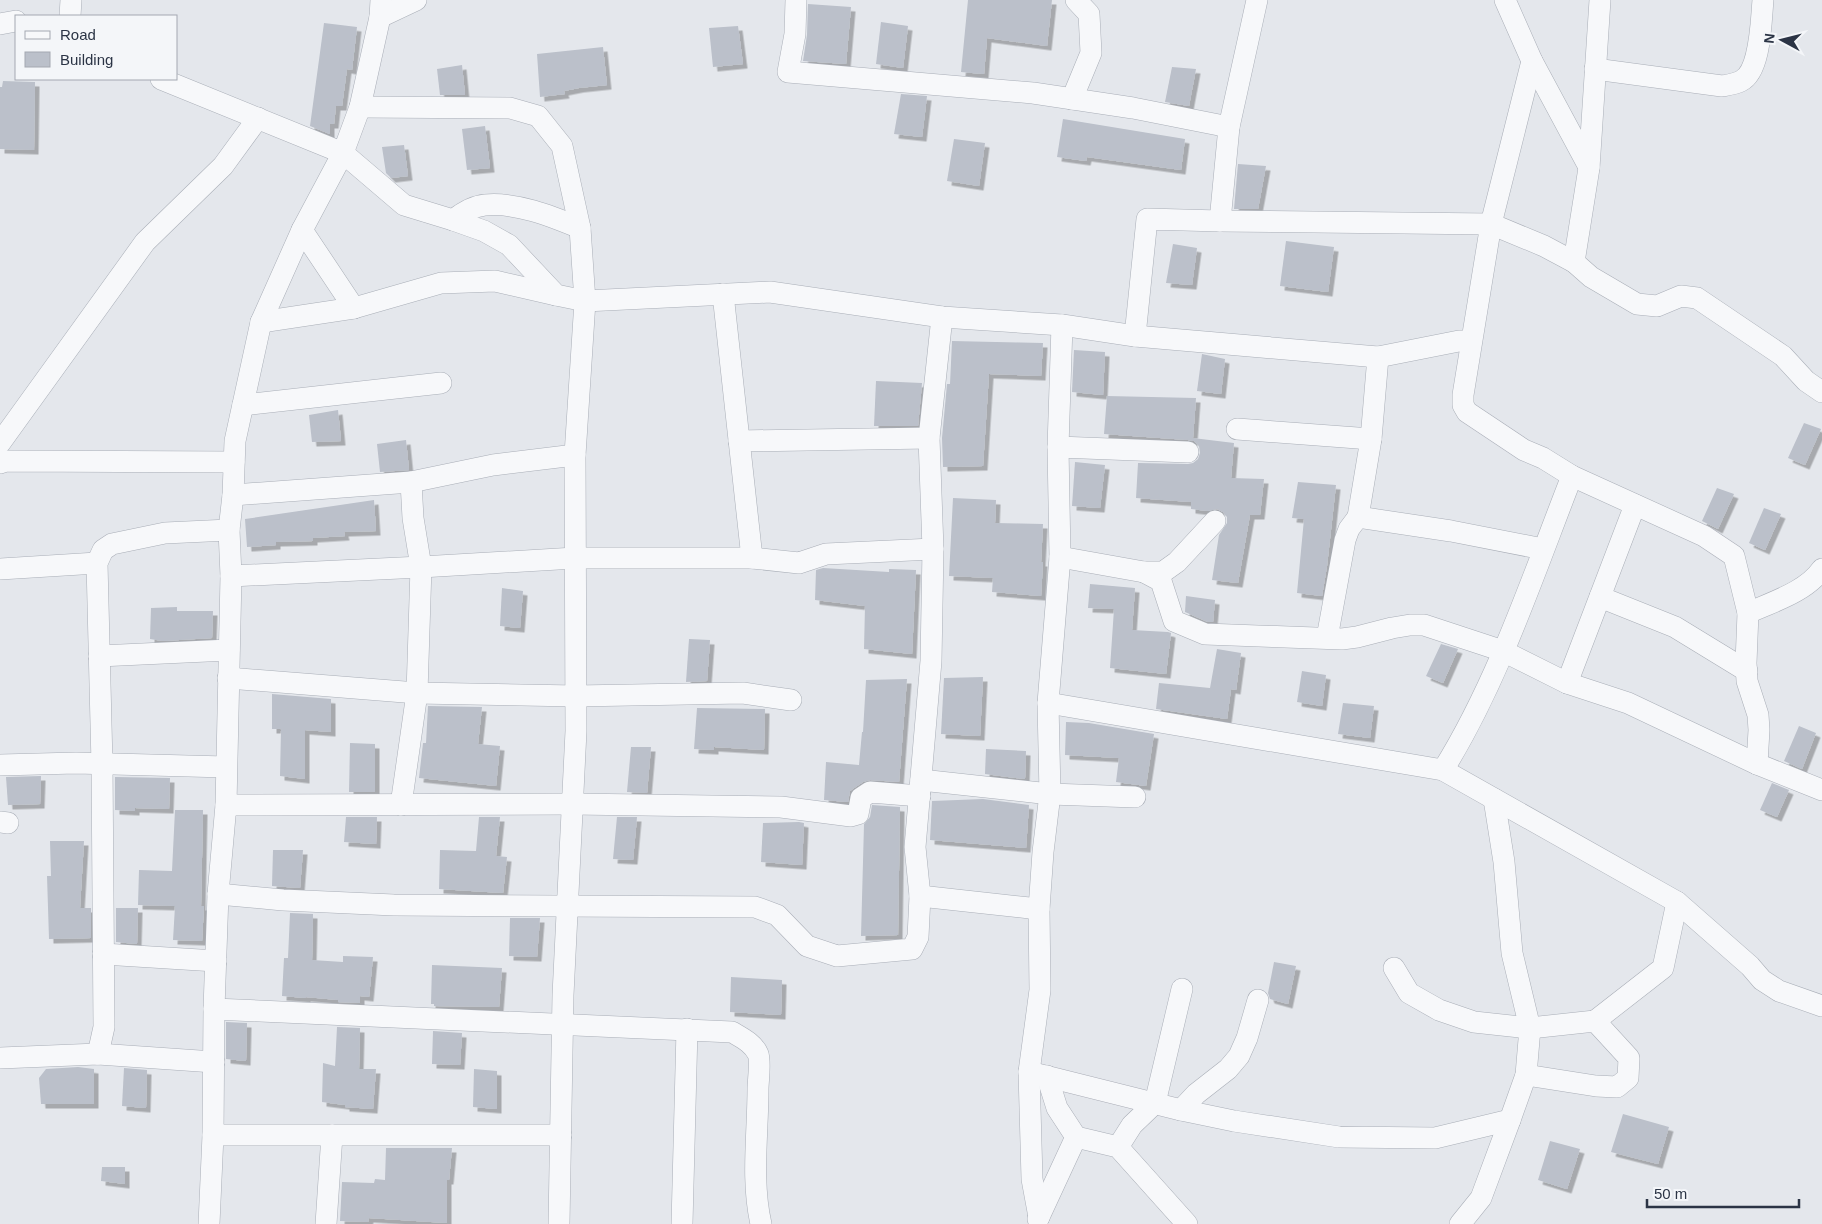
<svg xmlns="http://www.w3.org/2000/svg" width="1822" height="1224" font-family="Arial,sans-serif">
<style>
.building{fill:#bbc0ca;filter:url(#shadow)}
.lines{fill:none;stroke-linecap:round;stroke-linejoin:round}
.street-casing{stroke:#a9aeb7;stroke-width:22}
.street{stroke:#f7f8fa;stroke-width:21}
</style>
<defs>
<filter id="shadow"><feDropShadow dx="4.5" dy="4.5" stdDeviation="0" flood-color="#0004"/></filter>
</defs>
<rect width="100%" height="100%" fill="#e4e7ec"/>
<g class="building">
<polygon points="968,0 1052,0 1047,46 987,38 984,74 961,72"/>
<polygon points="808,4 851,7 846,64 803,61 807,35"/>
<polygon points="881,22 908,26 903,68 876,64"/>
<polygon points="324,23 357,27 352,70 347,69 342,106 336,106 334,124 330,124 330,134 310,126"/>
<polygon points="738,26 743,64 713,67 709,28"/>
<polygon points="603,47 607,85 579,88 564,91 565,94 540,97 537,54"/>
<polygon points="462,65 465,95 440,95 437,69"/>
<polygon points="1172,67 1196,69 1189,106 1165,102"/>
<polygon points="3,81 35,82 34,150 0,149 0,87 2,87"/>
<polygon points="901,94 927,96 922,137 894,134"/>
<polygon points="1063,119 1185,139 1181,170 1087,157 1086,161 1057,157"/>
<polygon points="485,126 490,168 467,170 462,129"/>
<polygon points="954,139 985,143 979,186 947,181"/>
<polygon points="404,145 408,176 391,178 386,173 382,147"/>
<polygon points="1238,164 1266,166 1258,209 1234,209"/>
<polygon points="1286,241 1334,247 1328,292 1280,286"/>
<polygon points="1173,244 1197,248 1192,285 1166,283"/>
<polygon points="952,341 1043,343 1041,376 989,374 983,466 943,467 942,438 947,384 950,384"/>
<polygon points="1074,350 1105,352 1103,395 1072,392"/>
<polygon points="1202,354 1225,359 1221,394 1197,391"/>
<polygon points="876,381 922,383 918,426 874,426"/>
<polygon points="1107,396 1196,398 1193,438 1234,443 1231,478 1264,479 1260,515 1250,515 1238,583 1212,580 1219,535 1227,523 1227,517 1223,512 1217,509 1208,511 1191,509 1191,502 1136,498 1138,463 1188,464 1193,463 1198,459 1200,453 1199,446 1194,441 1188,440 1104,434"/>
<polygon points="338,410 341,441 312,442 309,415"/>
<polygon points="1804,423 1821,429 1805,465 1788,458"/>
<polygon points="406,440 409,470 380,472 377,444"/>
<polygon points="1075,462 1105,465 1100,508 1072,506"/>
<polygon points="1298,482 1336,485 1327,566 1322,596 1297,593 1304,519 1292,518"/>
<polygon points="1717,488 1734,494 1718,529 1702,521"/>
<polygon points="953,498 996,500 995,523 1043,524 1041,562 1043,562 1041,596 992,592 993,578 949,576"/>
<polygon points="374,500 376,531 344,532 345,536 313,538 313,541 276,542 276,545 247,547 245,519"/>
<polygon points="1764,508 1781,514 1765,550 1749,543"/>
<polygon points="823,568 889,572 889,569 916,570 912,654 864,649 865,606 815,600 816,570"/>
<polygon points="1090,584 1135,588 1132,630 1168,632 1171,633 1166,674 1110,668 1114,609 1088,608"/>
<polygon points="502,588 523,591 520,628 500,626"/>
<polygon points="1186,596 1215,600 1213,622 1208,622 1185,612"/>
<polygon points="177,607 177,611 213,611 212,638 163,641 150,639 151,608"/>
<polygon points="689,639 710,640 707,681 686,682"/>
<polygon points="1441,644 1458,649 1443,683 1426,676"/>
<polygon points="1217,649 1241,653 1236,690 1231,689 1227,719 1156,709 1159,683 1210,688"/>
<polygon points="1302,671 1326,675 1322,706 1297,702"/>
<polygon points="983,677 980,736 941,734 944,678"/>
<polygon points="907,679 899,782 870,780 863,782 854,788 850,791 848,802 824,800 826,762 859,765 862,732 863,732 866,680"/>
<polygon points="272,694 331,699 331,732 305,730 305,779 280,776 281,729 272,729"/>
<polygon points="1343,703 1374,706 1370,738 1338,734"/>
<polygon points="428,706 482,707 478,744 500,746 496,786 419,778 423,743 426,743"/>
<polygon points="697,708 765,709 764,750 714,747 714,750 694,749"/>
<polygon points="1066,722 1089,723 1154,734 1146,786 1116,782 1119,758 1065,755"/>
<polygon points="1799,726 1816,733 1802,769 1784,761"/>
<polygon points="350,743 375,744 375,792 349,792"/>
<polygon points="631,747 651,747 647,793 627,792"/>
<polygon points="986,749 1026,751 1025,779 985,774"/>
<polygon points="41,776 40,804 8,805 6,777"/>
<polygon points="115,777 170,778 169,809 135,808 135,811 115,810"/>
<polygon points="1772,783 1789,790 1777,817 1760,810"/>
<polygon points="983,799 1029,805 1026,848 930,840 932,801"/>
<polygon points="872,805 900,807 898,935 861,936 864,824 870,817"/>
<polygon points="175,810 203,810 201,906 204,906 202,941 173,940 175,906 138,905 139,870 172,871"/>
<polygon points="346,817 377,817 376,844 344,842"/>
<polygon points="479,817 500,817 496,856 507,857 503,893 439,889 440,850 476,851"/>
<polygon points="617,817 637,817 633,860 613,859"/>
<polygon points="799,822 804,823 802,865 761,862 763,823"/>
<polygon points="50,841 84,841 80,908 91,908 91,938 49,939 47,876 51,876"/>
<polygon points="273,850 303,850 300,888 272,886"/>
<polygon points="116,908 138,908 137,944 116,942"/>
<polygon points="290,913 313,914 312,960 343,962 343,956 373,957 369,997 360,996 360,1003 338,1002 338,1000 306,997 306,998 282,996 284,958 288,958"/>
<polygon points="510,918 540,918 537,957 509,956"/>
<polygon points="1274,962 1296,966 1288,1004 1270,999 1268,993"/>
<polygon points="432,965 502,968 499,1007 434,1006 434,1004 431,1004"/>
<polygon points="731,977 782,980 781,1015 730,1012"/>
<polygon points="226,1022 247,1023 246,1061 226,1059"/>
<polygon points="337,1027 360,1028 359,1069 376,1069 373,1109 345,1107 345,1105 322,1102 323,1063 335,1066"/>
<polygon points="433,1031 462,1033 460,1065 432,1064"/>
<polygon points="78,1067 94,1069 94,1104 41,1104 39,1078 46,1069"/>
<polygon points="124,1068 147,1070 146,1108 122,1106"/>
<polygon points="474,1069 497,1071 497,1109 473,1107"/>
<polygon points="1623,1114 1669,1127 1658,1164 1611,1152"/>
<polygon points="1550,1141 1580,1149 1567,1189 1538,1180"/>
<polygon points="386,1148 452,1148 449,1180 447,1180 447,1223 369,1218 368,1222 340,1221 342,1182 374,1183 375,1179 385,1180"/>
<polygon points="102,1167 125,1167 125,1184 101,1181"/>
</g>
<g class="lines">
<g class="street-casing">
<g id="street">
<polyline points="796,0 795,34 788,72 1033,93 1133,108 1229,127"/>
<polyline points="1505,0 1532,61 1589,167"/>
<polyline points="70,16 71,0"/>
<polyline points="380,17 416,0"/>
<polyline points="0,24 16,21"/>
<polyline points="1532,61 1491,224 1463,395 1463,405 1467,412 1524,450 1543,458 1572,476 1704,536 1734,556 1748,613 1746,663 1747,681 1758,715 1759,730 1757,764"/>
<path d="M1595 69 1722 86C1728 85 1735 84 1741 81 1761 71 1761 20 1763 0"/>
<polyline points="161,79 343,153 404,205 453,220 484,231 509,245 556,295 585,301 770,292 942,317 1062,325 1135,336 1378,357 1459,341 1471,341"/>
<polyline points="1072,99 1091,53 1089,14 1076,0"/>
<polyline points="360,107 510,108 538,116 562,146 580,228 585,301 575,455 576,731 563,995 559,1224"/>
<path d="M453 220C462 213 473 206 485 205 516 202 551 216 580 228"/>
<polyline points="1220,221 1491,224 1544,246 1574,262 1591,277 1637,304 1657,306 1681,296 1697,298 1783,356 1806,381 1822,392"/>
<polyline points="302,230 354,308"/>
<polyline points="1574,262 1589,168 1600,0"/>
<polyline points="723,294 752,558"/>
<polyline points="942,317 929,438 933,549 931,661 915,847 920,896 1039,909"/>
<polyline points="261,322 354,308 441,283 495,281 556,295"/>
<polyline points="1135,336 1147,219 1220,221 1229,127 1257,0"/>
<polyline points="243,405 441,383"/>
<polyline points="1237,429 1371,439"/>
<polyline points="739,441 929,438"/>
<polyline points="0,443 145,242 223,166 258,118"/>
<polyline points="1058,447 1062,325"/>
<polyline points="575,455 493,465 411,482 413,518 421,567 575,558 752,558 799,563 826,554 933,549"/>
<polyline points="0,463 6,461 234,462"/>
<polyline points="233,495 411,482"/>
<polyline points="1358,517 1371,439 1378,357"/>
<polyline points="1060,557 1144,572 1161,581 1174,621 1205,634 1342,639 1357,637 1392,628 1410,625 1424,625 1503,651 1567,683 1628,703 1757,764 1822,790"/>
<polyline points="0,569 97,563"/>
<polyline points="1144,572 1163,572 1177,562 1215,521"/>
<polyline points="231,576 421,567 417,693 401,805"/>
<polyline points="1600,597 1675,627 1747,671"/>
<path d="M1748 613C1772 602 1806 592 1822 569"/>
<polyline points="1327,638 1345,540 1349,529 1358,517 1451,531 1543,549"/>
<polyline points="99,656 229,650"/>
<polyline points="228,678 417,693 576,696 743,693 791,700"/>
<polyline points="1567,683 1635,505"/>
<polyline points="1048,703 1443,770 1677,902 1750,966 1762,980 1779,991 1822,1006"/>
<polyline points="0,765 76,763 226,767"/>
<path d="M1443 770C1498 682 1534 573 1572 476"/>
<polyline points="921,780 1050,794 1135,797"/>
<polyline points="1494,799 1504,862 1512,953 1530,1028 1595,1021 1629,1058 1628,1078 1617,1087 1596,1086 1526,1075"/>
<polyline points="226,805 573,804 781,807 851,816 858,814 861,798 870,792 920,796"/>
<polyline points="0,822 8,823"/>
<polyline points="218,894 283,900 394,905 755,907 777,915 807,946 837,956 912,949 918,937 920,896"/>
<polyline points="103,954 216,961"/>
<polyline points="1394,968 1409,993 1439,1010 1474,1022 1530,1028 1526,1075 1510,1120 1481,1198 1460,1224"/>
<path d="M214 1009 732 1032C742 1038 753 1043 758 1054 761 1061 758 1081 758 1089 758 1134 751 1180 761 1224"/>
<polyline points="1595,1021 1663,968 1677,902"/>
<polyline points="98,1054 104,1027 102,764 97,563 103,550 112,544 165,533 229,530"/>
<polyline points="0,1058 98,1054 214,1062"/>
<polyline points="1029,1072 1181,1110 1234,1121 1339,1137 1435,1138 1510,1120"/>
<polyline points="1047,1076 1057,1108 1076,1137 1118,1147 1187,1224"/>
<polyline points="1181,1110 1196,1094 1228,1069 1239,1056 1247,1038 1258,1000"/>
<polyline points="213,1135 561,1135"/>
<polyline points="1118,1147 1132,1125 1155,1103 1182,989"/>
<polyline points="1039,1217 1032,1179 1029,1072 1040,990 1039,909 1043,852 1050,794 1048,703 1060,557 1058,447 1188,452"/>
<polyline points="1038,1219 1076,1137"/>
<polyline points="209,1224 213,1135 214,1009 218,894 226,805 231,576 229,530 233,495 235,441 261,322 302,230 343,153 360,107 380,17 381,0"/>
<polyline points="326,1224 332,1135"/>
<polyline points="682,1224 687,1029"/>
</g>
</g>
<use href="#street" class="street"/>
</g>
<rect x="15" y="15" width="162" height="65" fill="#f4f6f9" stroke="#a4a8b1"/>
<rect x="25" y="31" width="25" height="8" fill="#f7f8fa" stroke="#a4a8b1"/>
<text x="60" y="40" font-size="15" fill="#2b3445">Road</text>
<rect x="25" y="52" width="25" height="15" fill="#bbc0ca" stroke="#a4a8b1"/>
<text x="60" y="65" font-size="15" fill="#2b3445">Building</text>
<g transform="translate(1782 40) rotate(277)" stroke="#f4f6f9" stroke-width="4" paint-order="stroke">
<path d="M0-4L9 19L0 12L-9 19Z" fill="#2b3445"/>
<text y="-8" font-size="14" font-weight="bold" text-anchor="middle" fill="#2b3445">N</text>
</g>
<path d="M1647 1199v8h152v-8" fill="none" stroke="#2b3445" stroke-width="2.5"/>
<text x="1654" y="1199" font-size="15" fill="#2b3445" stroke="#f4f6f9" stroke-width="4" paint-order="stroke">50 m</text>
</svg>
